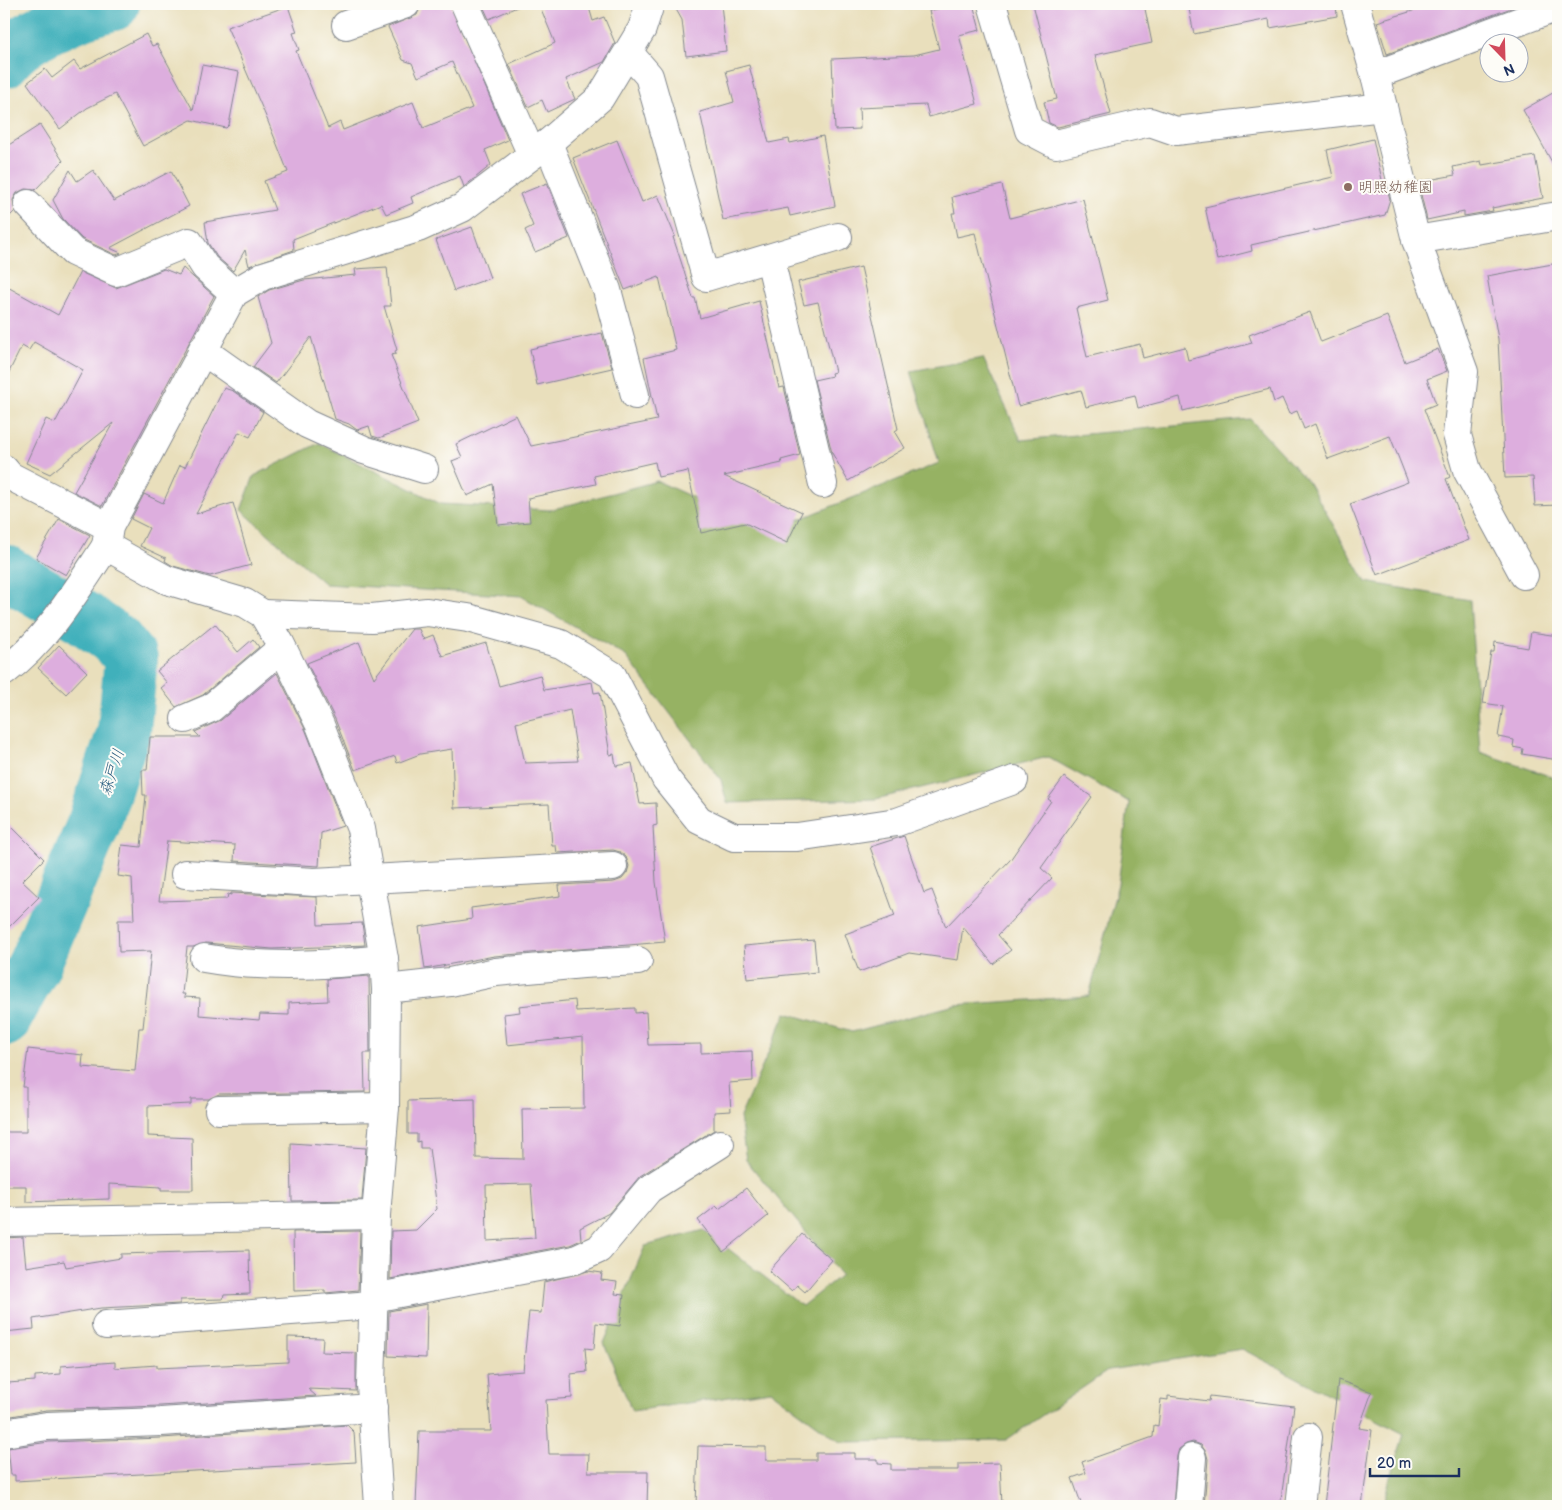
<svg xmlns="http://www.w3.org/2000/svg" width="1562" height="1510" font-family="'Balsamiq Sans','Klee One',sans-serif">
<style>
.forest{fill:#96b264;stroke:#587061}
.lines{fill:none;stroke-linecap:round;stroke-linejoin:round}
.river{stroke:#40b0bb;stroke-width:54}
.building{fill:#ddaede;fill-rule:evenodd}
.minor-casing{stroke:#82878d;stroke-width:30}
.minor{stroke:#fff;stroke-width:28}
.education-dot{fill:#8d6e63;stroke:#fdfcf7;stroke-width:2}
.labels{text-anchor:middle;stroke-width:4;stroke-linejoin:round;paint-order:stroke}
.education-label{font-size:15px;fill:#785e54;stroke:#fdfcf7;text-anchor:start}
.water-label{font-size:16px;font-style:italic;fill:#285c7f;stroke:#fdfcf7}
</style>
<rect width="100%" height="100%" fill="#fdfcf7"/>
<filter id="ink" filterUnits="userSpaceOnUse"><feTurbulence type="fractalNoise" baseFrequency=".02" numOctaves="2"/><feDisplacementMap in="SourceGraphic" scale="10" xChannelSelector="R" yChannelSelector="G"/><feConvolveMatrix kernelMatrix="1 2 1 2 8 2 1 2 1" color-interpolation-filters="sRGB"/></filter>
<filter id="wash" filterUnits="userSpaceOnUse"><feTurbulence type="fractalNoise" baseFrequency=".0096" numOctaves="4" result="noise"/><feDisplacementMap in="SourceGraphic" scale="20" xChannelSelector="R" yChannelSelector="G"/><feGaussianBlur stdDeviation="1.12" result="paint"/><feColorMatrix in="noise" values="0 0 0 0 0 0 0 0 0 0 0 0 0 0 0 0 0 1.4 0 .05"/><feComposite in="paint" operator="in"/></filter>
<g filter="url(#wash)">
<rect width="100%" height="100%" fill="#e9dfbc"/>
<polygon class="forest" points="983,358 1021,440 1250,419 1309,483 1366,582 1470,600 1480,752 1558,779 1558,1506 1382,1506 1404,1434 1242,1349 1109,1370 1006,1440 840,1442 771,1391 632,1411 604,1343 645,1246 704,1230 802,1306 841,1275 746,1160 740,1117 786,1013 852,1032 955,1005 1089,996 1118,884 1129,802 1048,757 876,799 727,803 721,780 626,656 521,596 325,584 241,510 254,476 319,443 441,504 550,510 657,481 768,532 939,463 911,371"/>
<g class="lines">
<g class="river">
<path d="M4 61C24 34 81 11 113 4"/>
<polyline points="4,571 84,618 117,641 131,659 124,731 94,823 34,965 4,1020"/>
</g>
</g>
<g id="blocks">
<g class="building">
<polygon points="421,4 450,4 508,140 485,150 491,165 464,187 460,176 411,197 413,203 386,214 381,204 293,239 294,250 249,266 245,250 233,271 217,257 208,243 205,222 275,210 264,181 288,172 267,119 227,27 288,6 297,32 293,33 299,50 296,51 328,128 340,122 343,130 413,102 423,128 472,108 452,62 418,77 412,63 403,60 388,27 417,15"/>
<polygon points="482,4 524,4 489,19"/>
<polygon points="539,4 588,4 593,21 604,17 615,43 604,62 566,79 575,99 547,112 542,100 528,107 509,64 555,43"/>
<polygon points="673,4 721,4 726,51 686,56 682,20"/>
<polygon points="957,4 973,4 980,30 959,35 977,104 929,117 926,105 859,108 860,129 835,130 832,59 914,55 939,49 929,11"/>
<polygon points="1033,4 1144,4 1152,43 1095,55 1111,114 1058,127 1049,123 1044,102 1057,99"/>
<polygon points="1188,4 1336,4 1337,16 1270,28 1269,19 1194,34"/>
<polygon points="1435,4 1522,4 1387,54 1377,22"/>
<polygon points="146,34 152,46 157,44 193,110 202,65 239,72 229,125 226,128 191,120 143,146 115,94 87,108 60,129 27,83 45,69 52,78 74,61 80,69"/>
<polygon points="749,65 769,143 789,139 790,143 823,136 835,206 790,216 788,208 723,220 700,112 734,102 726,71"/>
<polygon points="1558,90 1558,173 1523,110"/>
<polygon points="40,125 63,161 35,190 25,189 17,193 13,200 15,211 4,222 4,148"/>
<polygon points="1373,139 1384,189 1387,188 1390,199 1385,215 1251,245 1252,251 1217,260 1205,207 1333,177 1327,150"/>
<polygon points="617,140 642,202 658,195 675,236 673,237 693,298 695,298 700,318 759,301 779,388 784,387 800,455 781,460 782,463 724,476 802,512 787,543 745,523 701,533 688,471 658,477 655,462 594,476 596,484 528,498 530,522 498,525 493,484 467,496 452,461 462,457 456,444 516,415 531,446 657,420 644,358 676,350 659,277 625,290 573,158"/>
<polygon points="1535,156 1543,198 1492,208 1493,211 1464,216 1464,212 1427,220 1418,182 1455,175 1453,167 1481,161 1482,165"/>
<polygon points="70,170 77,181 93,170 114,201 171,171 189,206 110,248 121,253 116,255 82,239 63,219 53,200"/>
<polygon points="547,183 569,238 535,252 525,230 533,226 520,194"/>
<polygon points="1002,185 1010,218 1083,199 1108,300 1076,308 1087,357 1140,344 1143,358 1185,347 1188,360 1252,343 1249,335 1310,312 1321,342 1387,316 1405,362 1438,349 1447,371 1427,379 1436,404 1424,409 1450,477 1446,479 1469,540 1377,575 1350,504 1408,482 1390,436 1328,459 1315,424 1304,429 1297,411 1289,414 1282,398 1274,402 1270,389 1183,411 1180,397 1138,408 1135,395 1086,407 1081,390 1018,406 975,233 957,237 952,213 955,213 952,197"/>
<polygon points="472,227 490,278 454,291 436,240"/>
<polygon points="1558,263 1558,505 1535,506 1533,477 1505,478 1498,339 1487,276"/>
<polygon points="387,267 391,306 384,306 397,350 395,351 396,354 391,355 418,423 379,438 372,436 369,426 357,430 349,424 335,419 311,337 276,383 253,367 271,343 258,297 269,290 304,280 356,275 355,269"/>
<polygon points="861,267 898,429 895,431 905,448 848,481 832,453 814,380 832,376 831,373 835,372 818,302 804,305 798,282"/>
<polygon points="183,268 214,296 102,506 74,492 113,423 50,474 26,463 46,419 55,423 83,370 34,342 29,350 22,346 4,382 4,285 58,315 80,272 116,288 164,269 179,275"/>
<polygon points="602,333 612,368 537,385 530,349"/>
<polygon points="224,388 233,391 263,412 250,437 239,432 196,514 233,503 251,565 210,576 173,566 165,561 166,558 140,546 149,528 131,519 144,494 163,503 180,465 185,467"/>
<polygon points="59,519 90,535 66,575 36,558"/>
<polygon points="215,624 238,652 253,639 259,647 203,695 176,707 161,688 167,683 157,671"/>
<path d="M412 629H419L423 639 433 635 442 656 486 643 499 686 540 675 544 690 592 682 594 693 600 692 610 755 614 754 616 766 632 763 640 804 656 803 657 825 653 826 656 882 665 942 494 956 425 969 419 927 472 919 471 908 560 896 559 885 614 882 622 879 627 873 629 866 626 857 620 852 613 850 557 853 556 846H552L549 804 454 808 452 749 420 754 397 763 395 756 355 770 335 719 307 663 359 642 374 678ZM570 710 578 761 525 763 516 723Z"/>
<polygon points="1531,632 1558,636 1558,760 1522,754 1523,749 1513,747 1514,740 1498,737 1503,706 1483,703 1491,652 1494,652 1495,642 1528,648"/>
<polygon points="59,645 87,672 66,694 38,668"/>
<polygon points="277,673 306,731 343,826 321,833 319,866 234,861 235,845 167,841 159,901 227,899 228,894 231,895 231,893 317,897 318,925 362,923 365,945 272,949 206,943 193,947 187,947 182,994 185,994 184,997 200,998 199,1015 259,1020 260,1014 289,1015 289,1003 328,1001 327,979 369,976 370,1053 364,1053 365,1092 219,1094 209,1099 191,1099 191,1104 148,1106 148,1136 192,1138 193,1190 161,1190 161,1187 109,1184 109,1199 26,1202 26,1186 4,1186 4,1132 26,1132 26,1087 23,1087 28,1049 83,1055 82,1067 135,1071 139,1028 143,1028 151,951 119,952 118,920 134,920 132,878 118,876 122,845 141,847 146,795 143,795 142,770 147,770 150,737 200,737 195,732 221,720"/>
<polygon points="1064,777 1092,797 1041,868 1052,878 998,935 1011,950 993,964 963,927 958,960 909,953 859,972 845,934 895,916 870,847 904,836 924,893 932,890 946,927 1010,860 1051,801 1048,799"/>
<polygon points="4,819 44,859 22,881 39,897 4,932"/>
<polygon points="814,940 817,972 747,979 744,946"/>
<path d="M575 1000 576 1011 635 1008V1013L646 1012 648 1045 701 1044V1053L752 1051 753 1081 729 1083 731 1111 714 1112V1130L640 1176 609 1213 580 1228 581 1240 570 1245 390 1279 391 1231 416 1230 437 1209 429 1148H420V1141L417 1142V1134H408V1101L475 1099 476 1158 523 1159 522 1109 584 1108 583 1037 507 1045 504 1014 520 1012 519 1006ZM531 1184 535 1238 487 1241 486 1185Z"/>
<polygon points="291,1143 366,1148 362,1200 292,1201"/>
<polygon points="746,1188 768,1216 723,1252 698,1220 716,1206 719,1209"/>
<polygon points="360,1231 358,1290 325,1293 325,1290 294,1291 293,1232"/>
<polygon points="802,1234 832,1260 805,1292 797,1285 792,1291 769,1271"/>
<polygon points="23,1237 26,1267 64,1261 66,1267 121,1258 121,1254 249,1250 250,1294 224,1295 223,1299 180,1300 180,1304 101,1308 33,1319 34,1329 4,1332 4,1238"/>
<polygon points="588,1271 602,1273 601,1280 617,1282 615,1294 624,1295 620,1326 596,1323 594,1349 585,1348 587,1372 571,1374 572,1398 546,1400 549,1454 589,1454 588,1472 648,1472 647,1506 416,1506 419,1431 491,1431 487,1374 523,1371 529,1312 541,1313 544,1282"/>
<polygon points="427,1304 426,1358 388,1356 389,1311"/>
<polygon points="288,1337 323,1338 322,1352 356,1353 356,1391 308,1389 316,1396 160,1406 46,1410 6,1417 8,1383 35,1381 35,1376 61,1374 61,1366 115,1362 115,1368 157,1365 157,1368 288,1362"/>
<polygon points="1338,1380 1372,1392 1359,1428 1372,1430 1362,1506 1324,1506"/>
<polygon points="1168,1396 1209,1401 1210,1396 1294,1406 1280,1506 1204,1506 1208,1459 1206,1452 1201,1445 1193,1442 1186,1444 1179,1449 1177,1456 1173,1506 1082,1506 1072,1478 1086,1473 1082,1462 1153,1437 1154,1425 1158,1426 1161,1399 1168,1400"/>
<polygon points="347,1425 354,1432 356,1462 15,1481 15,1475 11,1475 8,1448 49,1442 162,1438"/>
<polygon points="698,1446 766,1447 766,1460 816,1460 816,1453 855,1453 855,1459 878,1459 878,1463 891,1464 891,1470 959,1470 959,1464 1000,1463 1002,1506 696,1506"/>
</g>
</g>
</g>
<g filter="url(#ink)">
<use href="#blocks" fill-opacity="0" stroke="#82878d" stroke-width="1"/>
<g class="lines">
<g class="minor-casing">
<g id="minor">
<polyline points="465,4 532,155"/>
<polyline points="992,4 1029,130 1056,144 1150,122 1176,131 1383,107"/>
<polyline points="1355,4 1375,75 1416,240 1464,372 1457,435 1467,470 1524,575"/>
<polyline points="346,25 406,4"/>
<polyline points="629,53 649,76 706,277 838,237"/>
<polyline points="1375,75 1558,7"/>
<polyline points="548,143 607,290 635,395"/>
<polyline points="28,204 73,252 116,272 189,242 205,267 234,293"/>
<polyline points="1416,240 1558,216"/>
<polyline points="770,259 823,484"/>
<polyline points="202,350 307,424 364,450 424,469"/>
<polyline points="4,469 10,476 109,527"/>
<polyline points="106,546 109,527 234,293 263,276 418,228 462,208 548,143 600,98 642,29 650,4"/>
<polyline points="263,614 372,618 427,612 468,618 561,644 612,675 666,779 699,820 734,837 797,837 897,822 1014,780"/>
<path d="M4 672C48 639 76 591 106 546L167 580 245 603 263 614 280 643 320 725 361 829 384 959 386 989 385 1107 376 1215 371 1385 379 1506"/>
<polyline points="185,719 211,708 282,648"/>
<polyline points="185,874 314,882 613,866"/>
<path d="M204 958C265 969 324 965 384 959"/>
<polyline points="386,989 450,982 496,972 583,964 638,961"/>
<polyline points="219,1110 385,1107"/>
<polyline points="4,1222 376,1215"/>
<polyline points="373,1298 575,1260 599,1249 649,1189 720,1144"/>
<polyline points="106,1325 372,1305"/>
<polyline points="4,1433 47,1426 161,1422 373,1408"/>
<polyline points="1188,1506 1192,1458"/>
<polyline points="1300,1506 1308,1437"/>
</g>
</g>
<use href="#minor" class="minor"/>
</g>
</g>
<circle class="education-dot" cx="1348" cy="187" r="5"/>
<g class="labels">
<g class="education-label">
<text x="1358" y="192">明照幼稚園</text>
</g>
<g class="water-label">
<text transform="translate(111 772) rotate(-72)" y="6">森戸川</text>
</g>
</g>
<rect width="1562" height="1510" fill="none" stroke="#fdfcf7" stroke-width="20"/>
<g transform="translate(1504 58) rotate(157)"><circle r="24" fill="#fdfcf7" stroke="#a3aaba"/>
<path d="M0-4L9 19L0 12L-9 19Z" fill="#d1495b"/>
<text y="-8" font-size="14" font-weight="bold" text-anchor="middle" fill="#1b2f5e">N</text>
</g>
<path d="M1370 1468v8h89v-8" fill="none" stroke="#1b2f5e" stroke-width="2.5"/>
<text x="1377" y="1468" font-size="15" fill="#1b2f5e" stroke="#fdfcf7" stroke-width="4" paint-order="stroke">20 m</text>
</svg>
